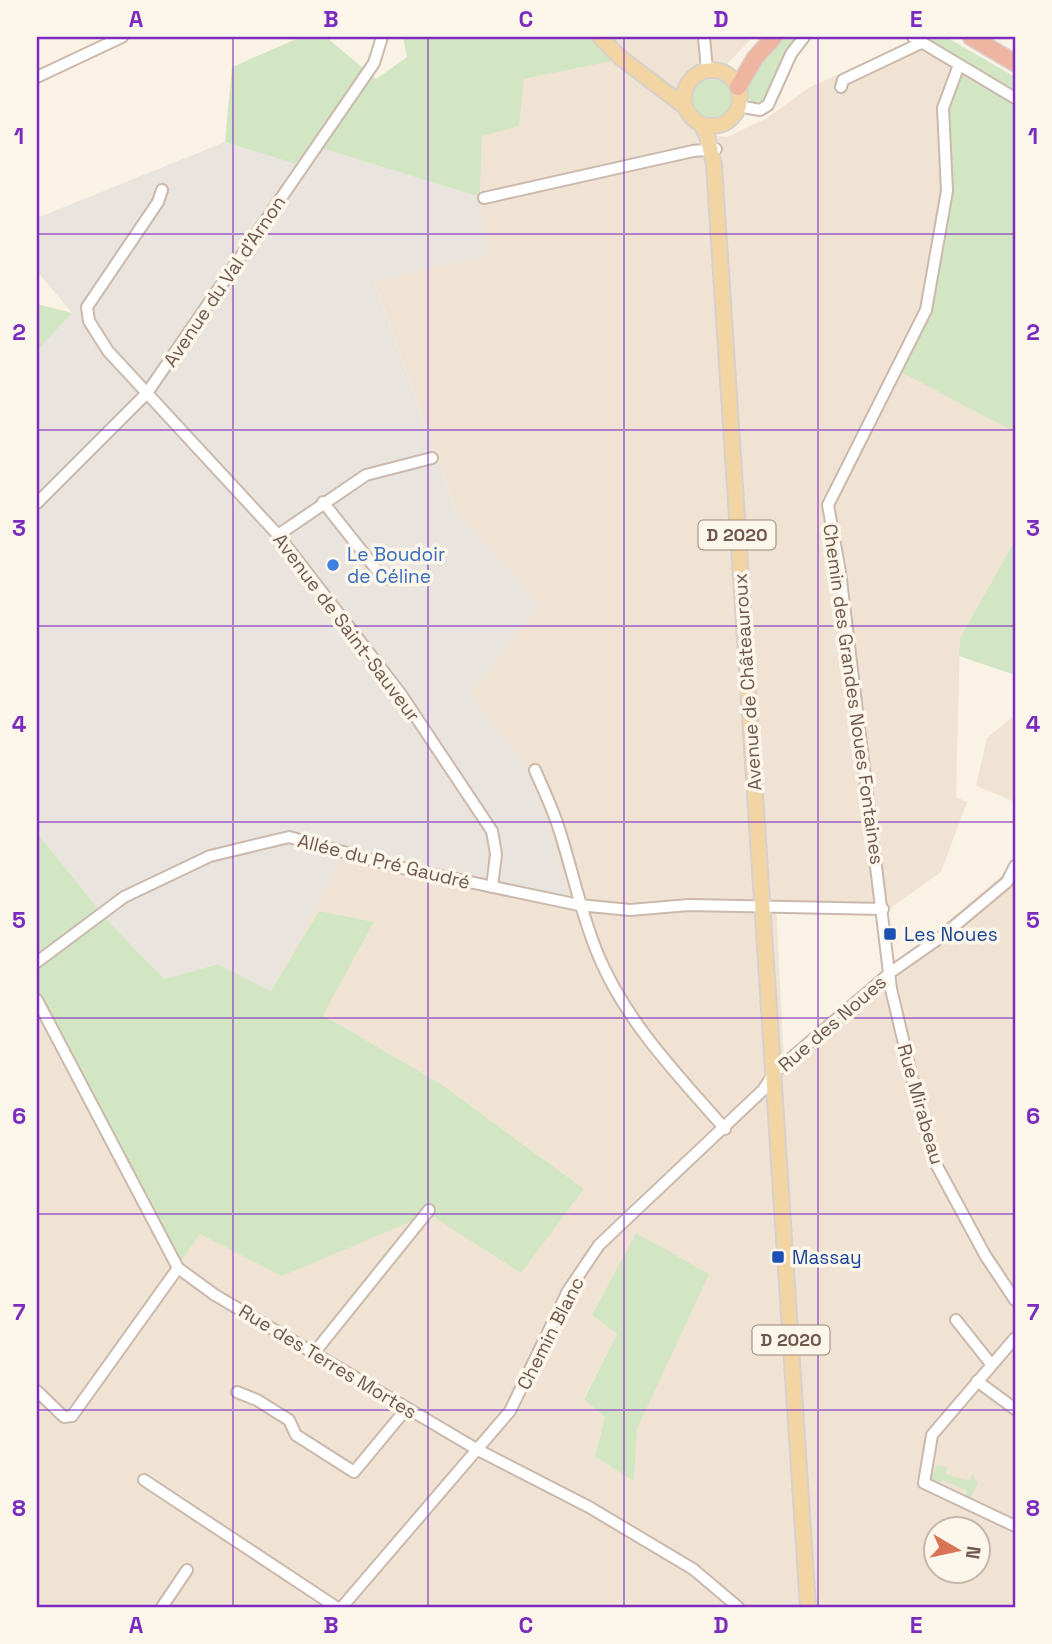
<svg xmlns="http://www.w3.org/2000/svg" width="1052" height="1644" font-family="'Space Grotesk',sans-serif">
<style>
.residential{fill:#f1e3d4;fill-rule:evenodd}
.industrial{fill:#eae4de}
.green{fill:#d2e6c4}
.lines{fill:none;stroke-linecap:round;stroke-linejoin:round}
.minor-casing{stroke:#cab9ac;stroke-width:14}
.major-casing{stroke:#d7d1cd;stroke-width:18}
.highway-casing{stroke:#d7d1cd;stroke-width:19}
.minor{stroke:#fff;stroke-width:10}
.major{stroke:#f2d5a3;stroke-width:14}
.highway{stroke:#eeb5a1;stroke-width:16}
.grid{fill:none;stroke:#7b2cbf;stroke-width:2;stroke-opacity:0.55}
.shop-dot{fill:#3f7fe0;stroke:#fdf6ea;stroke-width:2.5}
.transit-dot{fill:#1a4fb4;stroke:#fdf6ea;stroke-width:2.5}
.labels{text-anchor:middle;stroke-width:7;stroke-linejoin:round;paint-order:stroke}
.shield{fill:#fdf6ea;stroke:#9a887b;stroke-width:2}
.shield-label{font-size:18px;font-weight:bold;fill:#70594c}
.street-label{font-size:19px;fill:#70594c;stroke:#fdf6ea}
.shop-label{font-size:19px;fill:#366cbe;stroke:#fdf6ea;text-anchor:start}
.transit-label{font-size:19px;fill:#164399;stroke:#fdf6ea;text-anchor:start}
.neatline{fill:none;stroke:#7b2cbf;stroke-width:2.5}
.grid-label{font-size:23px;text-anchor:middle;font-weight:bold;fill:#7b2cbf}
</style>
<rect width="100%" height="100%" fill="#faf2e4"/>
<g class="residential">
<path d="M588 37H753L725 66H699L681 79 677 107 699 133 727 137 767 118 810 87 910 43 956 68 1015 432V540L960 638 956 797 967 802 941 872 889 909 776 902 784 1062 1009 869 1015 856V1607H37V990L177 1266 199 1234 429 1213 521 1272 584 1189 441 1084 323 1015 271 991 347 847 568 895 531 773 469 694 539 604 456 511 374 280 486 256 480 197 482 135 519 126 523 79 611 61ZM637 1233V1429L634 1480 595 1457 605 1417 584 1398 617 1334 592 1315ZM936 1528H978V1570H936Z"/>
<polygon points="1015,715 1015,802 976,786 987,738"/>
</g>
<polygon class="industrial" points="225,142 295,164 311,145 480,197 487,256 374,281 456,511 540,605 470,694 531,773 569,896 348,847 271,991 218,964 164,979 109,922 37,833 37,351 72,313 37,271 37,218"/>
<g class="green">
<polygon points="301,37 326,37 376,79 407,57 403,37 588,37 612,61 524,79 519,126 482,136 480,197 311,145 295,164 225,142 232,67"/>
<path d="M783 37H797C780 53 776 82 762 101L752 103 744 89 760 61Z"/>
<polygon points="924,37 946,37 1015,77 1015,91"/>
<path d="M956 68 1015 102V432L897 370C919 314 939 256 948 196 953 151 945 113 956 68Z"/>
<circle cx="712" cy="98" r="21"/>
<polygon points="37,304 72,313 37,351"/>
<polygon points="1015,540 1015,675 959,656 960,638"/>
<polygon points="37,833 109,922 164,979 218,964 271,991 319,911 374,922 323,1015 441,1084 584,1189 521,1273 429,1214 282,1276 200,1234 177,1267 37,990"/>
<polygon points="636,1233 709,1274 637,1429 634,1481 595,1457 605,1417 584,1399 617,1334 592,1315"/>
<polygon points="937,1465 947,1467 946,1474 970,1481 972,1474 978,1483 970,1500 964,1499 967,1491 943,1480 939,1487 930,1479"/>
</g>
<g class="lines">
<g class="minor-casing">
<g id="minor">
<polyline points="704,37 707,70"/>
<polyline points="913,37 1015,98"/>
<polyline points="959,65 943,108 947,191 926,310 828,505 840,572 891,989 921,1115 937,1166 985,1255 1015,1300"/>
<polyline points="37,77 122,37"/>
<polyline points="841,87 843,80 923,42"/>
<polyline points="738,106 760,110 768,105 791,54 804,37"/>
<polyline points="162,190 158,202 87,307 89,321 108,351 278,535 400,693 492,831 496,854 492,887"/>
<polyline points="484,198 693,151 716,149"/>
<polyline points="323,502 384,579"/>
<polyline points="37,503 147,393 374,63 382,37"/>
<polyline points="278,535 366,475 432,458"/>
<path d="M535 770C543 789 553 809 559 829 573 872 581 915 599 957 627 1023 678 1075 725 1129"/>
<polyline points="37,962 124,897 210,856 289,837 398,867 579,905 630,910 689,905 883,909"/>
<polyline points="37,1000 178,1268 215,1295 407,1408 478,1450 589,1507 693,1569 738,1607"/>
<polyline points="956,1320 991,1364"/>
<polyline points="1015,1338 932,1435 924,1483 1015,1526"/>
<polyline points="314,1353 429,1210"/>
<polyline points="977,1381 1015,1409"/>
<polyline points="37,1391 64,1417 72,1416 178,1268"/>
<polyline points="237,1392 257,1400 289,1420 296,1435 354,1472 407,1408"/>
<polyline points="144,1480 336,1607"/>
<polyline points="162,1607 187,1570"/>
<polyline points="342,1607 510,1411 568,1291 599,1245 763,1090 774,1073 891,972 941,937 1007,882 1015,866"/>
</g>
</g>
<g class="major-casing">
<g id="major">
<polyline points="600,37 621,58 684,106"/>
<circle cx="712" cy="98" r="28"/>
<polyline points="701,124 707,136 714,165 808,1607"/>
</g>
</g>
<g class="highway-casing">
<g id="highway">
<polyline points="971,37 1015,63"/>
<polyline points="738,87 755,58 774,37"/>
</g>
</g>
<use href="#minor" class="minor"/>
<use href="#major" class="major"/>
<use href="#highway" class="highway"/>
</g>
<path class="grid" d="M233 37V1607M428 37V1607M624 37V1607M818 37V1607M37 234H1015M37 430H1015M37 626H1015M37 822H1015M37 1018H1015M37 1214H1015M37 1410H1015"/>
<circle class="shop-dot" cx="333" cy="565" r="7"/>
<g class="transit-dot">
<rect x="883" y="927" width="14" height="14" rx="3.5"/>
<rect x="771" y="1250" width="14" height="14" rx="3.5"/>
</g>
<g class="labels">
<g class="shield">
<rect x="698.5" y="520.5" width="77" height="29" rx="5"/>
<rect x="752.5" y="1325.5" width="77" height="29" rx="5"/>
</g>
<g class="shield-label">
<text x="737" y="541">D 2020</text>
<text x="791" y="1346">D 2020</text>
</g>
<g class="street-label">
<text transform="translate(224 281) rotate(-56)" y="7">Avenue du Val d’Arnon</text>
<text transform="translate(347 627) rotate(53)" y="7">Avenue de Saint-Sauveur</text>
<text transform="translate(747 682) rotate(-94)" y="7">Avenue de Châteauroux</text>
<text transform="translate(854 694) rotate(82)" y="7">Chemin des Grandes Noues Fontaines</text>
<text transform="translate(384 861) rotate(14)" y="7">Allée du Pré Gaudré</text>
<text transform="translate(832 1023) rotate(-41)" y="7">Rue des Noues</text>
<text transform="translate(921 1104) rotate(74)" y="7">Rue Mirabeau</text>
<text transform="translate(550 1333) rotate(-63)" y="7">Chemin Blanc</text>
<text transform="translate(328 1361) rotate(31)" y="7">Rue des Terres Mortes</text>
</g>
<g class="shop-label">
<text x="347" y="561">Le Boudoir<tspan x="347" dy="22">de Céline</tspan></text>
</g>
<g class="transit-label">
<text x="904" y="941">Les Noues</text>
<text x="792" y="1264">Massay</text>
</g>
</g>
<rect width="1052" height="1644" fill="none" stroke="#fdf6ea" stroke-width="77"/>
<g transform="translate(957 1550) rotate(99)"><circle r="33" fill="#fdf6ea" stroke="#c5b7ab" stroke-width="2"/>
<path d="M0-5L12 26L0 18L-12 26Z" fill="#d87355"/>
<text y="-10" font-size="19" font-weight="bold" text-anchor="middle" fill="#70594c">N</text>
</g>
<rect x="38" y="38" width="976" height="1568" class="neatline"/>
<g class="grid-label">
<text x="136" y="27">A</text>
<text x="331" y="27">B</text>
<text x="526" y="27">C</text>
<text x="721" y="27">D</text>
<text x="916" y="27">E</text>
<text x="19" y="144">1</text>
<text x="1033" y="144">1</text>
<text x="19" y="340">2</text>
<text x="1033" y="340">2</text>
<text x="19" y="536">3</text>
<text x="1033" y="536">3</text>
<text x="19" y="732">4</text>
<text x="1033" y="732">4</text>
<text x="19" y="928">5</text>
<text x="1033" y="928">5</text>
<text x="19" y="1124">6</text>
<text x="1033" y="1124">6</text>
<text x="19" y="1320">7</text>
<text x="1033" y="1320">7</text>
<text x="19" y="1516">8</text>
<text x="1033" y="1516">8</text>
<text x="136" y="1633">A</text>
<text x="331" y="1633">B</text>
<text x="526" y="1633">C</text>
<text x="721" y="1633">D</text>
<text x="916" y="1633">E</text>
</g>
</svg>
